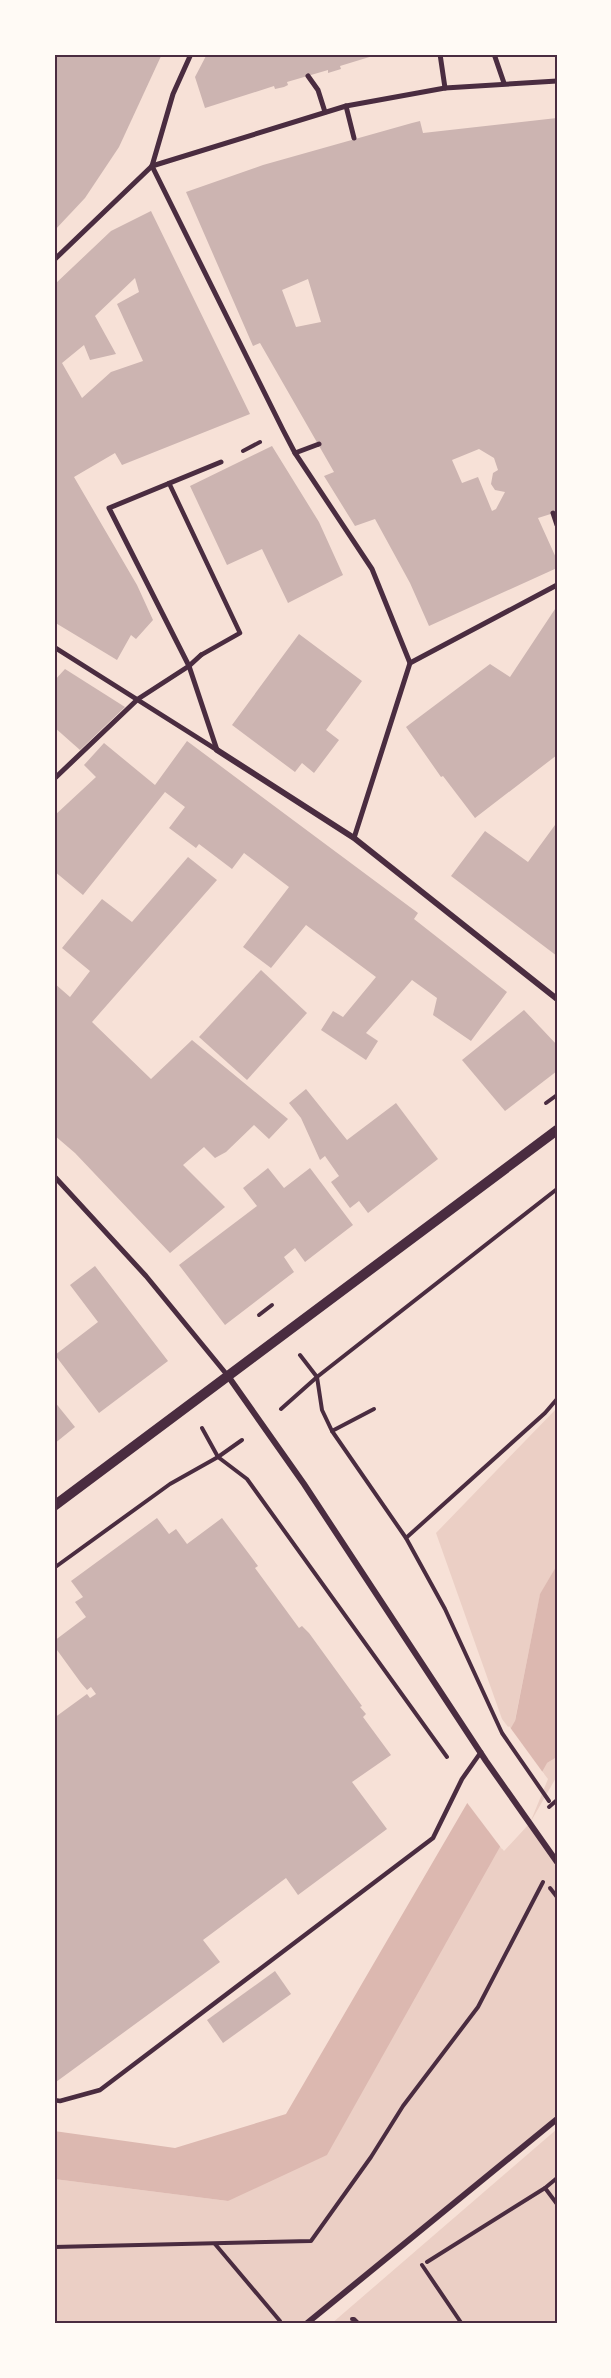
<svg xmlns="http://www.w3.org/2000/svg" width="611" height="2378" font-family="Overpass,sans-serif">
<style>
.green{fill:#ebcfc5}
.water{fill:#dcb8b0}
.pier{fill:#f7e1d7}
.building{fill:#ccb4b1;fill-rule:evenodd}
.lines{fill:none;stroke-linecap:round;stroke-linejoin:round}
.path{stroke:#4a2c40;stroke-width:4}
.service{stroke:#4a2c40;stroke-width:4.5}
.pedestrian{stroke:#4a2c40;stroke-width:5}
.minor{stroke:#4a2c40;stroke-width:6}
.tertiary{stroke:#4a2c40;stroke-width:10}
.neatline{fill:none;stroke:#4a2c40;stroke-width:2}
</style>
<rect width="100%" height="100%" fill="#f7e1d7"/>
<g class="green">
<polygon points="557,1408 557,1565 540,1595 515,1720 547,1763 557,1757 557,1776 530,1823 557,1862 557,2119 306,2324 54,2324 54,2179 228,2201 500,1846 504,1851 530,1823 548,1779 502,1719 436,1533"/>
<polygon points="557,2129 557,2324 331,2324"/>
</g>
<polygon class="water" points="557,1565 557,1757 547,1763 327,2155 228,2201 54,2179 54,2131 175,2148 286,2114 515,1721 540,1594"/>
<polygon class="pier" points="509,1726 544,1774 502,1849 465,1800"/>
<g class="building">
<polygon points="54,54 162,54 119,147 85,198 54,231"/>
<polygon points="207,54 376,54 376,55 340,66 341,69 328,73 328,70 287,82 288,85 284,87 275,89 274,86 205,108 195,77"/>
<path d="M557 118V512L538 518 557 560V568L429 626 410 583 375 519 355 526 324 476 334 472 260 343 253 346 186 192 263 165 412 123 420 121 423 133ZM308 279 321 322 296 327 282 290ZM479 449 494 458 498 470 493 473 491 484 495 490 505 492 496 509 492 511 478 477 462 483 452 460Z"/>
<path d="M151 211 250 414 122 465 115 453 74 477 137 585 153 620 136 639 131 635 117 660 54 622V285L111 231ZM135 278 139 292 117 304 143 361 111 372 82 398 62 363 84 345 90 360 116 354 95 316Z"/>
<polygon points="272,446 319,522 343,575 288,603 262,549 227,565 190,486"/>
<polygon points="557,606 557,755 475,818 443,776 441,777 406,727 490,664 510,677"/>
<polygon points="299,634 362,681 326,730 339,740 314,773 302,763 295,772 232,725"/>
<polygon points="65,669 125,707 80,750 54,727 54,681"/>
<polygon points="187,741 418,913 414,919 507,992 471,1041 433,1015 437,998 412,980 366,1033 378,1041 366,1060 321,1030 333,1011 343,1017 376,977 306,925 271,968 243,947 289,887 244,853 232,869 199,844 196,848 169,828 185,807 165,792 83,895 54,871 54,816 96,777 84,765 104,743 155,785"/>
<polygon points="555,825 557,826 557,956 451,876 485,831 528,862"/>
<polygon points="188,857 217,880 92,1022 151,1079 192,1040 288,1119 269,1139 254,1125 226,1152 215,1158 204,1147 183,1165 225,1207 170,1253 75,1153 54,1135 54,983 70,997 90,971 62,948 102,899 132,922"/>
<polygon points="261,970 307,1013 247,1080 199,1037"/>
<polygon points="524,1010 557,1045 557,1071 505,1111 462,1060"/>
<polygon points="306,1089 347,1140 396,1103 438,1159 368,1213 359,1201 350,1208 331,1182 339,1176 325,1156 320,1160 301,1118 289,1103"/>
<polygon points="268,1168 284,1188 310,1168 353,1225 305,1262 295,1248 284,1257 294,1272 225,1325 179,1265 257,1206 243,1188"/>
<polygon points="95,1266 168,1361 99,1413 55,1355 98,1322 70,1285"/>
<polygon points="54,1401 75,1427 54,1444"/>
<polygon points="157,1518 169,1534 176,1529 187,1544 222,1518 258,1566 255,1568 299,1628 302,1626 309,1633 362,1706 360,1707 366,1714 363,1717 391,1755 352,1782 387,1829 298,1895 286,1878 203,1940 220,1962 56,2082 54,2080 54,1718 87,1694 90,1698 96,1694 91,1687 87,1690 81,1683 57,1650 54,1641 86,1617 75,1602 83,1597 71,1581"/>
<polygon points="275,1971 291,1994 223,2043 207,2020"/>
</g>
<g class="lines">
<g class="path">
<polyline points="243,451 260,442"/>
<polyline points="546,1103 557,1095"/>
<polyline points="259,1315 272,1305"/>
<polyline points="300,1355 317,1377 322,1410 332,1431 406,1538 445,1609 502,1733 549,1801"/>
<polyline points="281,1409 317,1377 557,1189"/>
<polyline points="202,1428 218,1457 247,1479 447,1757"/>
<polyline points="332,1431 374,1409"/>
<polyline points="406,1538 545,1413 557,1399"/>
<polyline points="54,1568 170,1484 218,1457 242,1440"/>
<polyline points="549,1807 557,1800"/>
<polyline points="550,1888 557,1897"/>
<polyline points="545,2188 557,2204"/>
<polyline points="215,2244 280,2321"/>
<polyline points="54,2247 311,2241 371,2157 403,2106 478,2007 543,1882"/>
<polyline points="427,2262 545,2188 557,2178"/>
<polyline points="422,2265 462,2324"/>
<polyline points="352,2319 354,2319 359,2324"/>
</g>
<g class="service">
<polyline points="169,483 240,633 201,655"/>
<polyline points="54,2100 60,2101 100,2090 433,1838 462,1779 481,1752"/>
</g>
<g class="pedestrian">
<polyline points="440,54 445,88"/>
<polyline points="494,54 504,83"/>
<polyline points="308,76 318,90 325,112"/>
<polyline points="346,106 354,138"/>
<polyline points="152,166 283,430 295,453 372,569 410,663 354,838"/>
<polyline points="152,166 173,94 191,54"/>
<polyline points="54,260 152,166 346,106 445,88 557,81"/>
<polyline points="295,453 319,444"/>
<polyline points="553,513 557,525"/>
<polyline points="54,647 217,750"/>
<polyline points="410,663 557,585"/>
<polyline points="217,750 189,666 109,508 221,462"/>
<polyline points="54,779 138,699 189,666 201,655"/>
<polyline points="54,1176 146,1276 228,1376"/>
</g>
<g class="minor">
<polyline points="217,750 354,838 557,999"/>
<polyline points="228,1376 304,1484 486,1761 557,1862"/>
<polyline points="306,2324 557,2119"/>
</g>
<polyline class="tertiary" points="54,1506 557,1130"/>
</g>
<rect width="611" height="2378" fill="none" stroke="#fffaf5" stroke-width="111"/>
<rect x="56" y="56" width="500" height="2266" class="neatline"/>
</svg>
